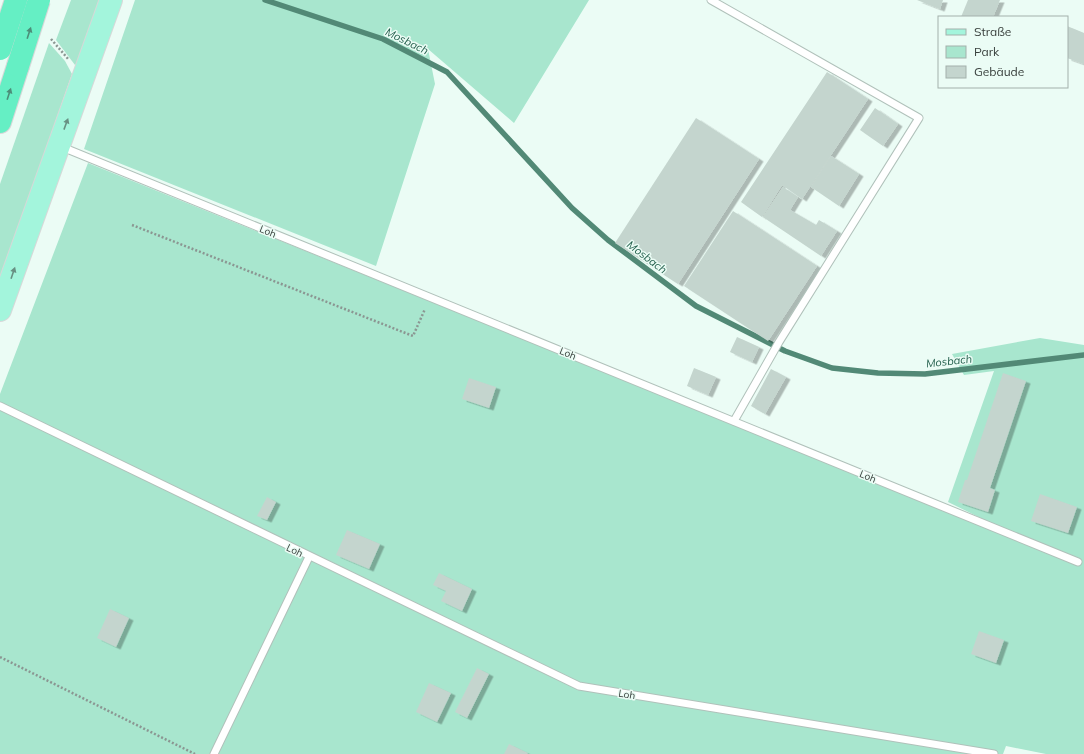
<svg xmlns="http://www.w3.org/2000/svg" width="1084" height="754" font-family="Mulish,sans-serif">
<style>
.green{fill:#a8e6ce}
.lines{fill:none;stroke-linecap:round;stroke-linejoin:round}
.stream{stroke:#528976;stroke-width:5.5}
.building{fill:#c4d5ce;filter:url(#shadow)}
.service-casing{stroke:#b0c1ba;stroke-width:9}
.primary-casing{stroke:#d7d8d8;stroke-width:24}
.motorway-casing{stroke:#d7d8d8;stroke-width:24}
.path{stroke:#8b9692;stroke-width:2.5;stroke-dasharray:2 2;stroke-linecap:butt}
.service{stroke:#fff;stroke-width:7}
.primary{stroke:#a3f5dc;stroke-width:22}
.motorway{stroke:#65efc4;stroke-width:22}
.motorway-bridge-casing{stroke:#d7d8d8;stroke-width:24;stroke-linecap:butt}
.motorway-bridge{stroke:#65efc4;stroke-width:22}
.oneway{fill:#4c8e79}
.oneway2{fill:#689083}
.labels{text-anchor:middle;stroke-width:3;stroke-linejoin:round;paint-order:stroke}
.street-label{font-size:10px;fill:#373e3b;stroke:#ebfcf5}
.water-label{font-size:11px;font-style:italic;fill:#235f4c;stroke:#ebfcf5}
</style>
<defs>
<filter id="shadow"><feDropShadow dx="4.5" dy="2.5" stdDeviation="0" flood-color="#0004"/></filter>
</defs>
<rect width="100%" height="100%" fill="#ebfcf5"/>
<g class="green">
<polygon points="71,0 100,0 77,64 75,65 56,40"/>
<polygon points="135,0 589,0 514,123 428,49 435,84 376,266 84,149"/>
<polygon points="49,43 65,61 72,74 0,281 0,184"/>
<polygon points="88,163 1050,552 948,502 994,371 964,375 952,354 1040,338 1084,345 1084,754 1046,754 1006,746 1003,754 0,754 0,394"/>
</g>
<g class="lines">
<polyline class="stream" points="265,0 383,39 447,72 572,208 608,240 696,306 785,351 832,368 878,373 925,374 1084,355"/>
</g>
<g class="building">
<polygon points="917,0 943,0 940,9"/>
<polygon points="968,0 1000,0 993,17 961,17"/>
<polygon points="1067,26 1084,33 1084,64 1067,58"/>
<polygon points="827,72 868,99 802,199 782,185 762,217 741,202"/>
<polygon points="875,108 898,124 883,146 860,130"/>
<polygon points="696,118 759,159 678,284 615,243"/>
<polygon points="831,156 859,174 839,206 811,187"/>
<polygon points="783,187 798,197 790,210 816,225 819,220 837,231 821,256 763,217"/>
<polygon points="733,211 817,266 768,341 684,286"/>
<polygon points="737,337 759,347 752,362 730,352"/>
<polygon points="694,368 716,377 708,395 687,386"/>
<polygon points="771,369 786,377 765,414 751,406"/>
<polygon points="1003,373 1026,381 990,488 995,490 988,512 958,502 965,480 967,480"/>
<polygon points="469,378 496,387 489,408 462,399"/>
<polygon points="1040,494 1077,507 1068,533 1031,521"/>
<polygon points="267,497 276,502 267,520 257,516"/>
<polygon points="347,530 380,544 369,569 336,555"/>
<polygon points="439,573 472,589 462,611 441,601 446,591 433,585"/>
<polygon points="110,609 129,618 116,647 97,638"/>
<polygon points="979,631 1004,640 996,663 971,654"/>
<polygon points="477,668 489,674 467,718 455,712"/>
<polygon points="429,683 451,693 437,722 416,712"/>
<polygon points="509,744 528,753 527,754 504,754"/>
</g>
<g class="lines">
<g class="service-casing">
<g id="service">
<polyline points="711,0 919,118 779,342 734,421"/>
<polyline points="62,147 1078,562"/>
<polyline points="0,406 579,686 994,754"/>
<polyline points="214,754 309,557"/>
</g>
</g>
<g class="primary-casing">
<polyline id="primary" points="0,310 111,0"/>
</g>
<g class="motorway-casing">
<polyline id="motorway" points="0,122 18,66"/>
</g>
<g class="path">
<polyline points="51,39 69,60"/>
<polyline points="132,225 413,336 425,309"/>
<polyline points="0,657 195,754"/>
</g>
<use href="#service" class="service"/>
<use href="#primary" class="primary"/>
<use href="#motorway" class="motorway"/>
<g class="motorway-bridge-casing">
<g id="motorway-bridge">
<polyline points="0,49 16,0"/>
<polyline points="18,66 39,0"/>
</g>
</g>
<use href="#motorway-bridge" class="motorway-bridge"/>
</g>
<defs><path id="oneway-solid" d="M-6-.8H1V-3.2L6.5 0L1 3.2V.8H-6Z"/></defs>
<g class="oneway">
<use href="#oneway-solid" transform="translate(29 33) rotate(-72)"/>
<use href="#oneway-solid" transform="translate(9 94) rotate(-72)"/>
</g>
<g class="oneway2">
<use href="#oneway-solid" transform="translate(66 124) rotate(-70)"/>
<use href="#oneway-solid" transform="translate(13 273) rotate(-71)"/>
</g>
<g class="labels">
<g class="street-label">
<text transform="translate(268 231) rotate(22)" y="4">Loh</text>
<text transform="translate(568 353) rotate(22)" y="4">Loh</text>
<text transform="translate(868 476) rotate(22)" y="4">Loh</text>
<text transform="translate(295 550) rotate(26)" y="4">Loh</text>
<text transform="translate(627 694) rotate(9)" y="4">Loh</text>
</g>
<g class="water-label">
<text transform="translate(407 41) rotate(26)" y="4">Mosbach</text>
<text transform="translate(647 257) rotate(37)" y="4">Mosbach</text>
<text transform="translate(949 361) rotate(-6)" y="4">Mosbach</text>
</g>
</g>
<rect x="938" y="16" width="130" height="72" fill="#ebfcf5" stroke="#a3b0ab"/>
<rect x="946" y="29" width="20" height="6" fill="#a3f5dc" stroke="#a3b0ab"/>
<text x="974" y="36" font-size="12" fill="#373e3b">Straße</text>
<rect x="946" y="46" width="20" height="12" fill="#a8e6ce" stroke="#a3b0ab"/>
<text x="974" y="56" font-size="12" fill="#373e3b">Park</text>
<rect x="946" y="66" width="20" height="12" fill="#c4d5ce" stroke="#a3b0ab"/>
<text x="974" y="76" font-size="12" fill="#373e3b">Gebäude</text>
</svg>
